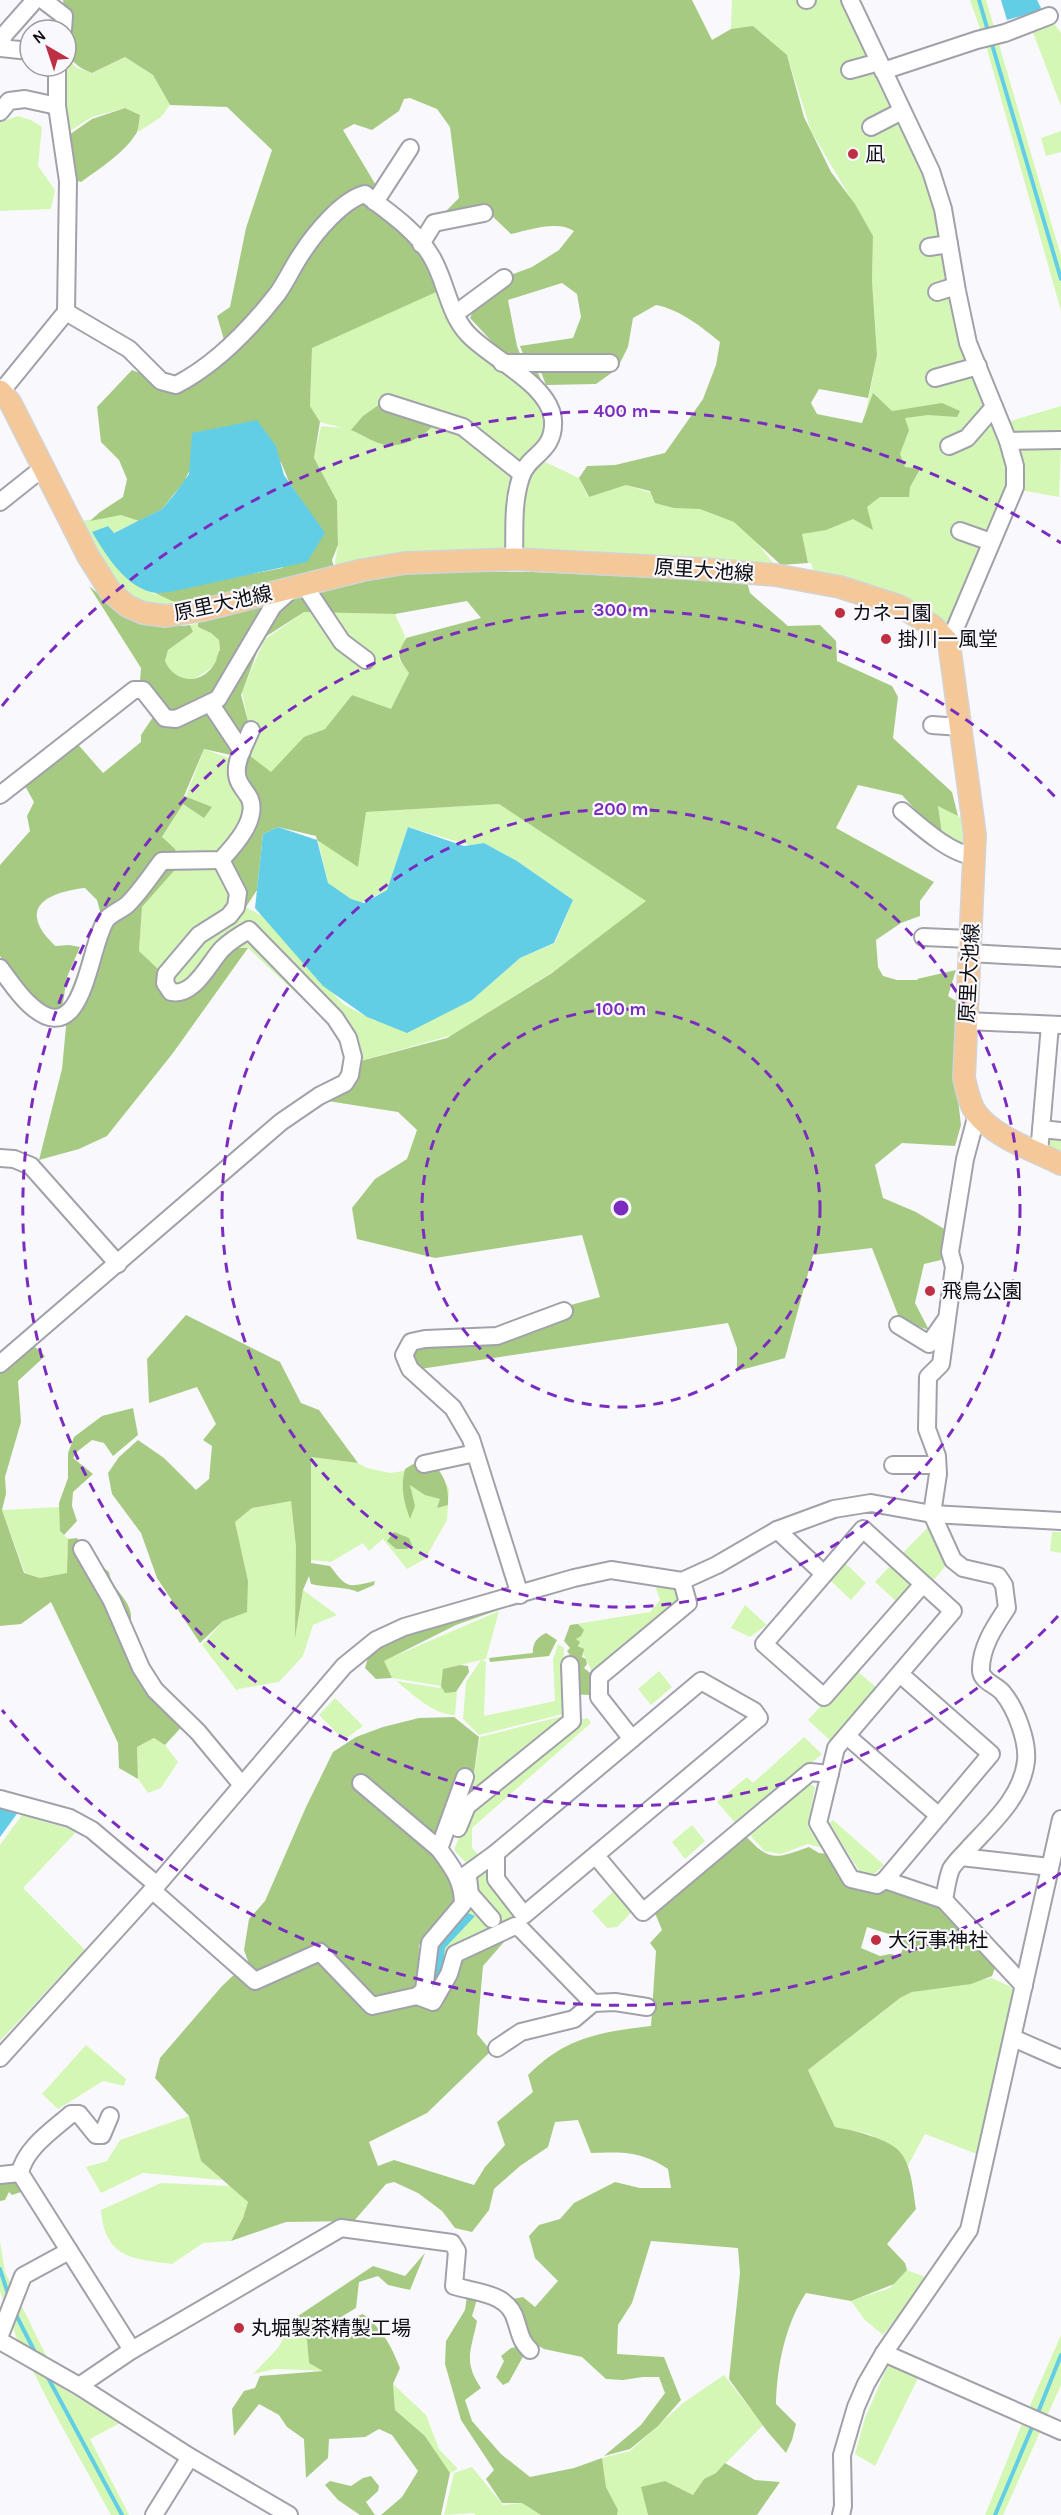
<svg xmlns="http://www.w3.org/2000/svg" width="1061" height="2515" font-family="Karla,'Noto Sans JP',sans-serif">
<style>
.green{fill:#d5f7b5;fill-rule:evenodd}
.forest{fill:#a6ca82;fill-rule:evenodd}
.water{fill:#62cee5}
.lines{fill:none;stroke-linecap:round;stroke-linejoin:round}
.stream{stroke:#62cee5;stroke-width:4}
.minor-casing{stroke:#a1a1ab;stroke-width:20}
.major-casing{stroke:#d3d3d4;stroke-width:24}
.minor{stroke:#fff;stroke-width:16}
.major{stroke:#f4c898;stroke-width:21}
.ring{fill:none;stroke:#7b2cbf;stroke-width:3;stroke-dasharray:10 8}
.poi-dot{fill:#bf2f43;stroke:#f9f9fd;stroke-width:2}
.labels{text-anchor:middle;stroke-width:4.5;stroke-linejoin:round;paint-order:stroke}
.poi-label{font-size:20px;fill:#0d0d11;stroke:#f9f9fd;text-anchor:start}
.street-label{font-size:20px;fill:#0d0d11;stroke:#f9f9fd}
.centre{fill:#7b2cbf;stroke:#f9f9fd;stroke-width:3}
.ring-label{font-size:18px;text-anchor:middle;font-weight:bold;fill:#7b2cbf;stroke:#f9f9fd;stroke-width:4.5;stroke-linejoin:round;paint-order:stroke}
</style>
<rect width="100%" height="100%" fill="#f9f9fd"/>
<g class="green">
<polygon points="732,0 841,0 911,144 939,213 1015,486 948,642 866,589 817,583 811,563 808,563 802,534 866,508 864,422 877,355 872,281 873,236 811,131 787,55 753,27 731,29"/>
<polygon points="970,0 986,0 1061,256 1061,311 987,49"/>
<polygon points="1049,16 1061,33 1061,106 1029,22"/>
<polygon points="66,57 77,68 93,73 125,57 153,75 170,105 161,117 138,132 140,115 125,108 92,117 65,134 57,66 66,66"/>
<polygon points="18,116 31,120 42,127 38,166 55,190 51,209 0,211 0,122"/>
<polygon points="1061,131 1061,152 1046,156 1041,138"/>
<path d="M423 269 486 351 480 357 482 356 542 403 548 434 527 477 543 461 579 478 588 497 626 485 738 520 775 565 337 569 335 562 338 545 337 501 314 458 321 426 343 428 320 422 310 406 312 348 248 333ZM397 398 448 412 463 427 437 421Z"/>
<polygon points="1061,406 1061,435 1013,436 1007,422"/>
<polygon points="1011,444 1061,446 1059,497 1020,490"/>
<polygon points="121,515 139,521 113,533 108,526 92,533 152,593 184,603 166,616 110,591 81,521"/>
<polygon points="304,612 395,614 405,636 399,659 409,673 390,712 352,695 325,729 306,737 220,858 177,860 162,838 183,804 204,749 229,758 248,721 242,692 264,640"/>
<path d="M198 623V627L211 633 219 640 220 650 217 654V662C199 680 178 691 165 661L168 650 193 632 190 625Z"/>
<polygon points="499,804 647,901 559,968 452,1035 357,1062 344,1038 248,948 226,948 184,996 139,951 142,907 180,864 220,863 232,903 246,907 262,916 343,1004 375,1021 472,1000 520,958 555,943 573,900 517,861 484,843 469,845 408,827 387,890 356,905 328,883 317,836 358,866 366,812"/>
<polygon points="938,805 965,820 965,850 943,840"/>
<polygon points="1041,1129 1061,1131 1061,1155 1040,1146"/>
<polygon points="311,1457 358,1463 367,1468 390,1473 436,1466 449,1489 447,1520 425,1559 407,1569 383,1539 369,1551 363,1543 331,1562 311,1560"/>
<polygon points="291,1501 296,1547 296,1633 303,1590 337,1615 313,1625 303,1656 279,1682 238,1689 237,1691 202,1645 223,1621 248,1581 235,1522 252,1508"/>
<polygon points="60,1507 60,1531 68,1539 67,1573 40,1578 25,1573 2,1510"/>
<polygon points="930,1525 948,1563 933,1581 901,1555"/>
<polygon points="1052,1532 1061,1532 1061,1553 1050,1551"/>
<polygon points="845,1563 866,1583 851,1600 830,1580"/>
<polygon points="891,1565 909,1581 910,1591 898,1603 875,1582"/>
<polygon points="655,1585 684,1586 687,1601 594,1676 570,1625 650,1612 660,1600"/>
<polygon points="745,1605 767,1625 750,1637 731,1628"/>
<path d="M499 1611 486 1659 482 1660 486 1662 484 1716 555 1701 553 1660 558 1644 564 1648 563 1714 479 1735 463 1719 466 1682 481 1660 443 1669 445 1693 457 1692 455 1715C433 1715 413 1694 396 1681L440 1688 441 1686 392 1678 383 1661Z"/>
<polygon points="855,1669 878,1689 833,1743 808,1720"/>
<polygon points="659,1671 672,1687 651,1705 638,1689"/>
<polygon points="335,1698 363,1726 344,1740 319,1715"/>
<polygon points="563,1716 471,1795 480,1737"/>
<polygon points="588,1718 591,1723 472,1828 472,1848 489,1867 494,1886 517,1920 432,1999 432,1940 468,1865 454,1850 471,1806 572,1721"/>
<polygon points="804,1737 822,1754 737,1825 717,1802 747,1777 753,1783"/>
<polygon points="154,1738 165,1745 178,1762 161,1788 148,1793 138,1779 137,1747"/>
<polygon points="807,1782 815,1787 808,1827 822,1848 808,1844 781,1854 764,1851 749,1834"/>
<polygon points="22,1815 77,1831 23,1888 85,1950 0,2041 0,1845"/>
<polygon points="833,1820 884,1865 872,1876 861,1874 829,1823"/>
<polygon points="692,1825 705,1841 685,1859 672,1842"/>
<polygon points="615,1890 633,1911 617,1927 607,1928 592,1911"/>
<polygon points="992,1978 1009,1986 1018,1994 977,2154 925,2134 907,2167 901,2152 869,2134 835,2127 808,2070 900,1998 912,1992"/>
<polygon points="86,2045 126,2079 124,2086 103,2081 58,2109 42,2094"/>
<polygon points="189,2116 201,2161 222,2180 143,2173 101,2193 86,2167 107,2161 120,2140"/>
<path d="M161 2183 230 2186 248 2202 243 2218 231 2241 203 2243 172 2264C132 2259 105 2258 101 2210Z"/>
<polygon points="0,2241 5,2272 62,2388 120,2423 90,2439 129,2515 111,2515 49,2403 17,2339 0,2291"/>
<polygon points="907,2270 928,2278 883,2335 865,2320 851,2301 890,2288"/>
<polygon points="296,2321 307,2340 309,2363 325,2371 275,2369 253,2374 278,2348 288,2329"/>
<polygon points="1061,2335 1061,2385 1003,2515 985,2515 1021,2426"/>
<polygon points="889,2363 919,2376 875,2466 855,2454 865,2418"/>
<polygon points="724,2375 763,2425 716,2473 704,2479 693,2495 665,2481 647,2515 617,2515 618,2510 606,2487 602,2458 630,2451 683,2403"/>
<polygon points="393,2384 426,2415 439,2449 458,2469 450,2473 425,2436 395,2410"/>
<polygon points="472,2467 503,2505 522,2503 541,2515 475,2515 474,2513 444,2515 454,2473"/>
</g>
<g class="forest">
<path d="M63 0H692L712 40 731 29 753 26 787 55 804 117 831 172 855 204 873 236 872 281 877 355 868 398 819 389 811 403 817 414 862 423 873 393 892 411 942 403 960 411 957 417 928 415 905 418 909 430 900 454 905 467 920 469 910 487 909 497H880L867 507 873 530 853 519 826 530 802 534 808 563 781 565 734 522 700 509 674 508 655 503 650 491 626 485 589 497 579 478 587 466 615 465 665 453 703 399 716 365 720 342C700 326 681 310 656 305L633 318 628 347 617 369 596 384 546 385 539 367 526 362 520 346 573 338 581 317 577 294 562 283 508 300 517 346 523 361 537 370 543 385 511 362 470 318 481 291 495 281 532 267 559 250 574 231C557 220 530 230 511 234L489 213 443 214 459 198 450 127 437 109 410 98 404 99 399 111 372 130 354 124 343 130 405 234 445 288 312 348 310 406 320 422 314 458 337 501 338 545 332 560 335 571 304 585 184 603 172 601 155 593 282 568 324 534 289 482 281 462 203 443 184 482 162 509 139 521 121 515 90 521 100 512 123 497 127 479 119 460 101 442 97 407 132 370 175 387 225 343 217 316 230 307 246 228 272 150 227 107 170 105 153 75 125 57 92 73C53 58 70 35 63 0Z"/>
<path d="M125 108 140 115C139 121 139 129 136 134 123 154 100 168 81 182L75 180 66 137 92 119Z"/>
<path d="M383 402 437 421C426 436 405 447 387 445 375 444 362 434 351 430L363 416Z"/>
<path d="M363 570 532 572 747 582 750 593 788 626 820 625 836 641 837 661 892 686 898 697 893 738 952 792 958 816 938 806 943 840 902 795 858 785 836 828 934 882 920 901V916L901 923 876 940 878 967 883 976 897 980H918L917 979 956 970 948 996 958 1002 954 1065 961 1125 955 1146 902 1143 875 1165 883 1198 916 1212 946 1230 941 1260 924 1264 915 1303 929 1330 900 1320 872 1248 813 1255 785 1358 737 1371V1348L728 1323 420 1369 409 1366V1349L492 1336 523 1318 600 1297 582 1235 435 1258 357 1239 352 1208 375 1179 407 1159 417 1130 398 1112 321 1100 357 1062 447 1038 552 973 646 901 499 804 366 812 358 867 317 840 316 836 278 827 263 834 257 890 246 907 226 858 257 816 239 776 249 755 271 772 304 737 325 729 352 695 391 709 409 673C398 657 396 656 406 638L481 618 467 601 395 614 304 612 262 639 241 695 248 721 231 755 204 749 184 796 212 807 204 818 183 804 162 837 175 849 180 864 142 907 139 951 160 971 167 995 226 948H248L173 1053 107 1136 79 1149 39 1160 62 1069 69 995 101 915 97 900 85 888C66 890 25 898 40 927 43 934 50 940 55 946L69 945 80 947 67 977 62 1009 47 1010 32 996 0 956V865L30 831 27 816 34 802 24 784 75 741 103 773 141 742V735L155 714 139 695 141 668 89 586 109 603 132 612 183 626 190 625 193 632 168 650 165 661C174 683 202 686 215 663 218 658 216 655 220 650L219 640 211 633 198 627V623Z"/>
<path d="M186 1315 280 1362 301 1403 319 1410 358 1463 311 1457V1563L330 1566C347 1588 346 1588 375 1581L374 1585 358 1592C343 1586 327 1588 311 1584L309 1576 303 1590 295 1638 296 1547 291 1501 252 1508 235 1522 248 1581 247 1612 223 1621 200 1643 157 1578 141 1533 112 1494 108 1473 119 1457 138 1440 164 1458 196 1490 209 1479 212 1446 203 1440 216 1424 197 1387 149 1403 147 1359Z"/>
<path d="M35 1347 45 1356 18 1381 21 1422 5 1477 6 1494 2 1510 24 1573 40 1578 67 1573 68 1539 77 1538 96 1562 109 1572C111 1589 132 1600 131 1618 130 1624 127 1631 126 1636L186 1722 165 1745 154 1738 137 1747 138 1779 119 1768 118 1743 51 1602 21 1624 0 1626V1364Z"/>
<polygon points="133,1408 138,1435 113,1456 104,1443 92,1440 78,1451 73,1458 93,1474 73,1492 72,1506 77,1521 64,1535 60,1531 59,1503 68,1478 68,1453 74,1437 102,1416"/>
<path d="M418 1461H430C444 1473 449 1486 448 1505L437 1508 440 1499 425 1495 410 1485 415 1506 410 1519C404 1502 400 1488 405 1469Z"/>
<polygon points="394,1532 409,1538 412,1545 407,1549 396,1549 387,1541"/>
<polygon points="501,1609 456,1625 384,1661 392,1678 376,1679 365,1668 370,1651 395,1631"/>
<polygon points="578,1624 584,1630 581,1636 576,1639 580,1642 578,1646 584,1649 582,1657 586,1659 587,1664 584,1668 594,1676 590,1695 569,1694 572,1658 567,1651 570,1648 564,1641 570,1625"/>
<path d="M546 1633 557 1640 549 1656 490 1662 489 1658 533 1653C532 1644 537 1637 546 1633Z"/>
<polygon points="460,1665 468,1666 469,1672 456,1692 445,1693 441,1686 443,1669"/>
<polygon points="454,1717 479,1737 471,1795 462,1786 442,1840 451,1849 463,1899 419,1945 418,1991 372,1998 322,1944 258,1971 249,1964 244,1950 249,1919 265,1901 306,1807 333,1752 356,1737 383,1727 419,1718"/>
<path d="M746 1836C770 1863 777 1858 809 1847L819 1853 830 1854 848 1881 884 1882 938 1904 996 1965 992 1976 971 1984 912 1992 900 1998 808 2070 835 2127C852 2130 891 2139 901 2153 912 2168 913 2191 916 2209L887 2244 905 2263 907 2270 894 2284 851 2301 806 2293C785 2325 777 2366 776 2404L796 2424 792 2440 786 2453 767 2431 729 2379 740 2273 738 2248 651 2241 632 2303 618 2325 617 2354 664 2357 681 2400 658 2426 630 2449 604 2456 641 2425 665 2393 659 2377H643L623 2380 606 2379 582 2357 544 2349 528 2340 513 2299 523 2297 535 2307 558 2281 535 2258 529 2236 539 2225 560 2219 574 2203 615 2182 640 2188H671L668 2169C641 2151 622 2152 591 2153L578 2120 555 2122 548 2147 520 2166 494 2189 489 2210 472 2232 455 2228 442 2211 418 2193 394 2182 386 2184 354 2221 286 2222 231 2241 243 2218 248 2202 201 2161 189 2116 155 2078 160 2058 222 1986 238 1971 256 1988 318 1955 371 2010 435 2002 454 1957 517 1927 483 1966 477 2034 491 2051 427 2113 369 2142 378 2166 394 2160 474 2185 485 2167 505 2145 497 2122 533 2092 528 2075C566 2037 600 2032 651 2026L656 1951 650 1943 662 1930 655 1913ZM867 1927 895 1936 903 1948 900 1956 890 1954 880 1956 861 1948Z"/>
<polygon points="16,2178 27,2190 12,2195 9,2192 5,2200 0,2201 0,2180 5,2184 12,2182"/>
<path d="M425 2253 410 2290 388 2285 378 2276 359 2282 356 2308 336 2320 334 2325 363 2314C382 2329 391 2345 400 2368L393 2384 395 2410 425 2436 450 2473 441 2515H381L402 2497 418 2471 392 2435 379 2429 365 2437 329 2439 328 2458 306 2478 304 2439 287 2427 279 2415 259 2404 234 2436 232 2409 244 2391 255 2388 260 2376 323 2371 309 2363 307 2340 296 2321 298 2316 373 2266 405 2276Z"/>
<path d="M467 2296H478L472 2316 477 2321C471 2351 463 2361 481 2388L465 2400 472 2421 501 2454 530 2477 574 2468 602 2458 606 2487 618 2510 617 2515H541L522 2503H502L486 2479 494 2470 461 2420 445 2364 446 2341 465 2310Z"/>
<polygon points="521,2346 525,2353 509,2382 503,2385 496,2377 504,2361 501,2356 511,2348"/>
<polygon points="725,2463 755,2480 780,2482 757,2515 648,2515 641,2487 665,2481 693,2495 704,2479 716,2473"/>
<polygon points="371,2476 379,2486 378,2491 366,2502 375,2515 360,2515 338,2500 325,2485 330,2481 351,2486 363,2478"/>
</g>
<g class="water">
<polygon points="1001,0 1037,0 1042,10 1007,20"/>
<path d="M257 420 276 446 284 475 325 533 307 562 170 592C165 592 157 594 151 592 124 585 106 555 92 532L108 526 114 533 162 509 174 495 189 474 192 433Z"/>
<polygon points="278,827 317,840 328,883 351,899 364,903 387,890 408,827 464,846 484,843 517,861 573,900 554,943 520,958 472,1000 407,1033 367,1017 323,986 255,908 263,834"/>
<polygon points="0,1807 19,1811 0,1837"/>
<polygon points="463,1911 475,1916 445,1948 441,1982 429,1980 435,1944"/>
</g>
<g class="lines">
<g class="stream">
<polyline points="979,0 988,31"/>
<polyline points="991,41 1061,279"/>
<polyline points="0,2269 9,2297"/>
<polyline points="15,2313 36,2354"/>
<polyline points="46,2374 122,2515"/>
<polyline points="1037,2415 1061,2355"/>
<polyline points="995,2515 1033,2425"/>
</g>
<g class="minor-casing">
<g id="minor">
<polyline points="43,0 64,16 63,30"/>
<polyline points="806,0 807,0"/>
<polyline points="850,0 931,171 943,209 957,291 968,343 1008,441 1015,466 1015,487 949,643"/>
<polyline points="30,51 0,48 4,35 35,0"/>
<polyline points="850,70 879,62"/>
<polyline points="883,71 977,40 1005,33 1049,16"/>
<polyline points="0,112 9,101 25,99 57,106"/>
<polyline points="871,127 902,111"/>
<polyline points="375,202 410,148"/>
<polyline points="421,244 434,223 484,213"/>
<polyline points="929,247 949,244"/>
<polyline points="937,292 956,286"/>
<path d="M66 312 129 349 161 381 176 385C217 364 250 329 278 293 287 280 293 266 302 253 315 233 342 200 365 194 388 212 416 230 431 256 446 280 448 313 468 334 491 359 550 384 553 420 555 453 528 454 521 477 512 504 515 531 514 559"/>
<polyline points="455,314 504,278"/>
<polyline points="502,363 610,363"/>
<polyline points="935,378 978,366"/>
<polyline points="1,392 66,312 68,181 57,106 57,66"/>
<polyline points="388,403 463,427 522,474"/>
<polyline points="1008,441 1061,440"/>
<polyline points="949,446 967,438 994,407"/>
<polyline points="0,502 44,467"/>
<polyline points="960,531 991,542"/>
<polyline points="304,585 342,642 366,660"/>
<polyline points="210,703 242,751"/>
<polyline points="932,725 961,727"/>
<polyline points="0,795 134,690 143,690 165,718 176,719 218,699 273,606 293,588"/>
<path d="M902 811C920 826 950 854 974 856"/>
<polyline points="923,937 970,939"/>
<polyline points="969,953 1061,958"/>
<path d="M0 968C9 980 18 994 29 1004 84 1056 88 947 106 920 111 913 122 910 128 904 141 891 151 875 162 861L221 860C234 846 258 820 250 799 246 791 237 783 237 774 235 760 246 743 251 730"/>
<polyline points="966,1021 1061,1025"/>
<polyline points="1041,1129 1061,1131"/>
<polyline points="1039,1153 1050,1025"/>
<polyline points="0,1158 14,1159 31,1166 118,1264"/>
<polyline points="898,1325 929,1344 945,1321"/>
<path d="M0 1364 281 1122 319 1096 345 1083 350 1075 353 1057 348 1038 335 1018 249 930C240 935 230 941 222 949 209 963 194 997 171 992L165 983 166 974 199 935 229 916 236 907 238 893 221 860"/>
<polyline points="424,1464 475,1453"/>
<polyline points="893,1465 937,1465"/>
<polyline points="777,1530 824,1574"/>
<polyline points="82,1549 112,1601 141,1668 155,1690 198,1732 242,1785"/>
<polyline points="520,1595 471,1439 453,1408 410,1369 404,1355 411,1342 425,1339 497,1336 564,1311"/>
<polyline points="900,1674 991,1754 885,1880 877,1885 851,1879 818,1823 836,1748 953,1611 863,1529 764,1644 824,1697 923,1584"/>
<polygon points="701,1681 754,1711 759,1718 524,1915 496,1879 496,1853"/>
<polyline points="847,1736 939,1816"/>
<polyline points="632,1739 599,1697 599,1677 688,1603 682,1581"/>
<polyline points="361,1783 439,1849"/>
<polyline points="0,1799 70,1818 92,1830 157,1885"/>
<polyline points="458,1828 467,1806 572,1721 570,1665"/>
<polyline points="596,1856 643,1912 810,1772 830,1774"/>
<polyline points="961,1857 1050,1867"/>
<polyline points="467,1874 496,1853"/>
<polyline points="468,1878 470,1894 492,1919"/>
<polyline points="885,1880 944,1900 1024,1986"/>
<path d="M152 1890 255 1981 320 1952 372 2006 417 1996 424 1990 430 1943 463 1904C463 1881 453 1868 439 1849L465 1777"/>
<path d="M944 1900C946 1890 947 1879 951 1869 955 1862 964 1854 969 1848 992 1823 1022 1797 1026 1761 1028 1741 1016 1709 1003 1693 997 1685 982 1682 981 1671 980 1648 995 1626 1007 1608L1004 1585 998 1576 963 1568 953 1560 932 1514 938 1474 937 1456 927 1429 928 1377 941 1364 954 1267 950 1252 965 1159 977 1114"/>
<polyline points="417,1996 433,2002 449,1974 455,1954 515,1926 521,1929 593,2003"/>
<polyline points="1013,2038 1061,2059"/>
<polyline points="497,2048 521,2032 574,2019 593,2003 615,2002 647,2007"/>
<polyline points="0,2058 157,1885 344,1666 376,1640 404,1627 574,1578 611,1570 682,1581 717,1565 777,1530 834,1509 871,1503 932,1514 1061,1521"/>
<path d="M20 2173C25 2148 53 2130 71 2114H79L96 2135H102L110 2116"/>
<polyline points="0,2175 20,2173 132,2350"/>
<polyline points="0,2335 23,2276 69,2251"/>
<polyline points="0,2341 79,2386 190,2457 289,2515"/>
<polyline points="884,2353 1061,2431"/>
<path d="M79 2386 132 2350 341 2228 452 2243 457 2251 454 2286C478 2293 509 2293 516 2321 520 2333 521 2342 530 2350"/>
<polyline points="154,2515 190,2457"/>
<polyline points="841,2515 843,2506 842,2455 856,2407 866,2384 884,2353 969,2230 1061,1819"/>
</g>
</g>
<g class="major-casing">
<path id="major" d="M0 391 10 402 88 556 110 591 127 606 143 613 166 616 203 610 363 570 405 563 514 559 702 569 775 575 840 587 899 606 933 626 949 643 975 835 964 1078C967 1090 969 1103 976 1113 995 1138 1034 1150 1061 1164"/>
</g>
<use href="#minor" class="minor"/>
<use href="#major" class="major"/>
</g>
<g class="ring">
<circle cx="621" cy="1208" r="199"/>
<circle cx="621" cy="1208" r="399"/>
<path d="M1058 1616A598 598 0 1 1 1058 800"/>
<path d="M1061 1873A797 797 0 0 1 2 1710M2 706A797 797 0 0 1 1061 543"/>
</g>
<g class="poi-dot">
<circle cx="853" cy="154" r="6"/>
<circle cx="840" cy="613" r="6"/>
<circle cx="886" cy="639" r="6"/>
<circle cx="930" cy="1291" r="6"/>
<circle cx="876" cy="1940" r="6"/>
<circle cx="239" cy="2328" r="6"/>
</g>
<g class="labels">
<g class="poi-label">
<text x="865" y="161">凪</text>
<text x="852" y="620">カネコ園</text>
<text x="898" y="646">掛川一風堂</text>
<text x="942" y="1298">飛鳥公園</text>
<text x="888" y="1947">大行事神社</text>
<text x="251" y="2335">丸堀製茶精製工場</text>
</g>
<g class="street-label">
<text transform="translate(704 570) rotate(4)" y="7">原里大池線</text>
<text transform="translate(223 603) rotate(-12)" y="7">原里大池線</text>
<text transform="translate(969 973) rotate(-87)" y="7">原里大池線</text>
</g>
</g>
<circle cx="621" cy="1208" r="9" class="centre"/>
<g class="ring-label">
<text x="621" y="417">400 m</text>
<text x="621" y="616">300 m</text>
<text x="621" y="815">200 m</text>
<text x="621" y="1015">100 m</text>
</g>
<g transform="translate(48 48) rotate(321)"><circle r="28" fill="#f9f9fd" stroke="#9b9b9f" stroke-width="1.5"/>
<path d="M0-4.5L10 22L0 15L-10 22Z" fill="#bf2f43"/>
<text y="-9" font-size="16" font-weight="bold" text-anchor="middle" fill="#0d0d11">N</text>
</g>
</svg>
